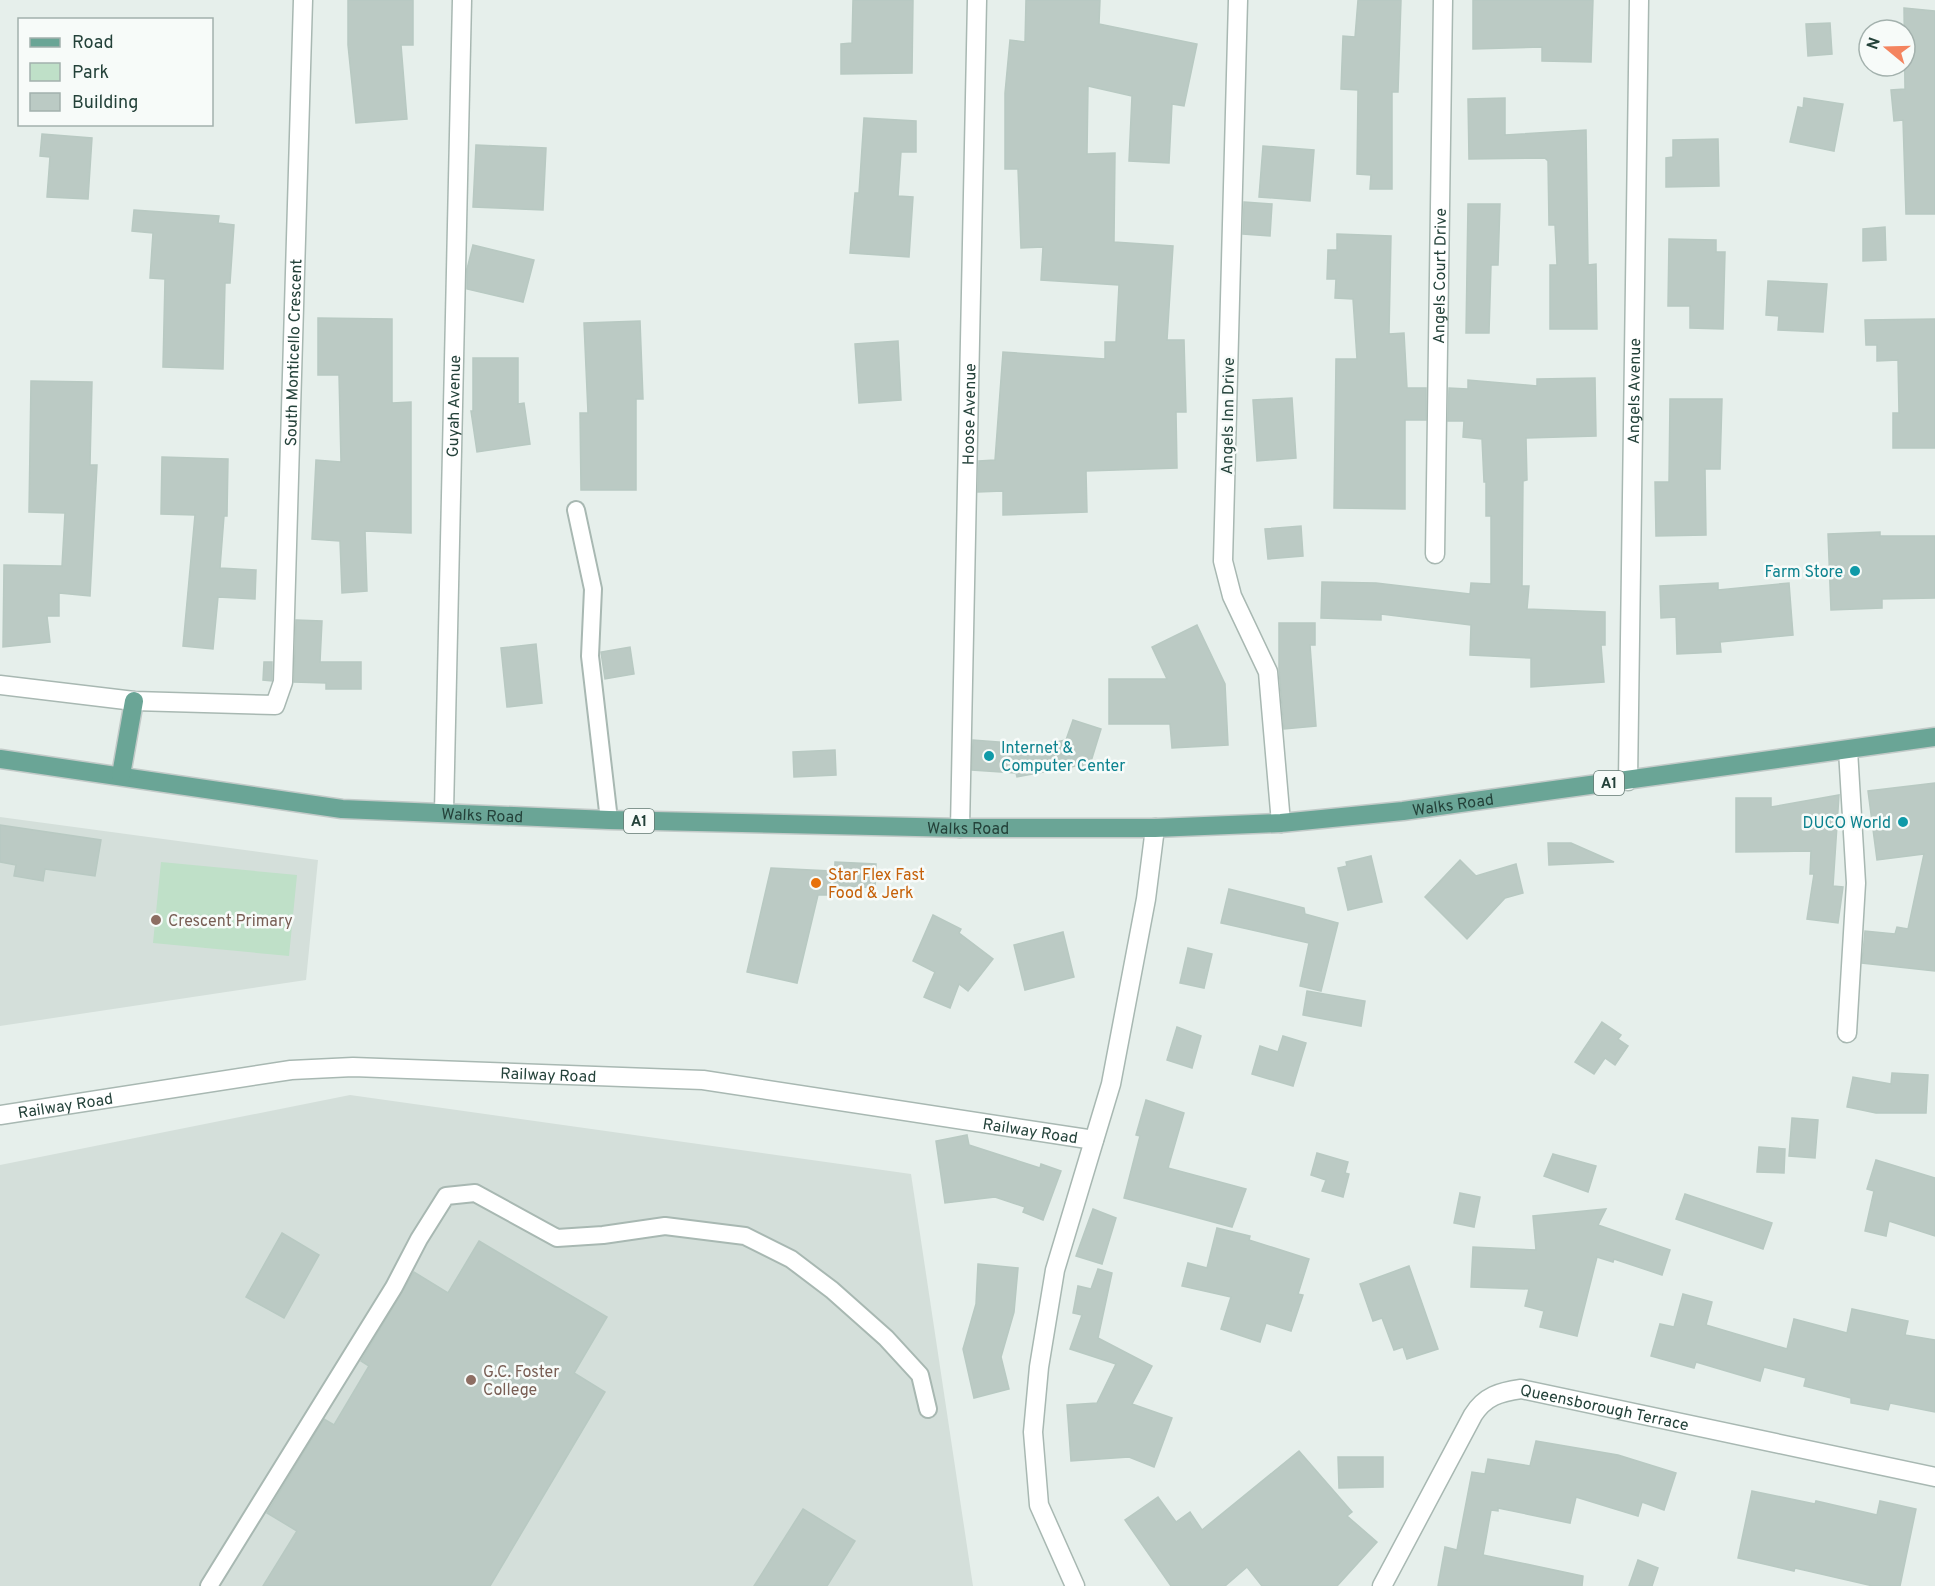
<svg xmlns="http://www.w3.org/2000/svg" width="1935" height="1586" font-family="Overpass,sans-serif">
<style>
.built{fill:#d4dfda}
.green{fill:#bfe0c8}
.building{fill:#bbcac4;stroke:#b8c9c2;stroke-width:1.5}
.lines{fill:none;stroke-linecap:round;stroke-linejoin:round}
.lane-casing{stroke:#a8b8b2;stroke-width:20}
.street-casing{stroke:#a8b8b2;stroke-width:21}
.primary-casing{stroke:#c2cac8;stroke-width:21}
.lane{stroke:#fff;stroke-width:16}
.street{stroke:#fff;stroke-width:18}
.primary{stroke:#6aa596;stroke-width:18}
.culture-dot{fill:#0f9aa8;stroke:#f7fbf9;stroke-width:2}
.food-dot{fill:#e8710a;stroke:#f7fbf9;stroke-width:2}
.education-dot{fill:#8d6e63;stroke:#f7fbf9;stroke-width:2}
.labels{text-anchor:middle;stroke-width:5;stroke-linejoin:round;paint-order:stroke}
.shield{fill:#f7fbf9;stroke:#637a73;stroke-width:1.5}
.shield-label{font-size:15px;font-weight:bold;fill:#24423a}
.street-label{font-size:16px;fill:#24423a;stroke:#f7fbf9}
.culture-label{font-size:16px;fill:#0d838f;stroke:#f7fbf9;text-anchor:end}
.food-label{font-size:16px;fill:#c56008;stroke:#f7fbf9;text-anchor:start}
.education-label{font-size:16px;fill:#785e54;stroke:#f7fbf9;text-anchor:start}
</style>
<rect width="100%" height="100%" fill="#e6efeb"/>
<g class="built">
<polygon points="0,817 318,860 306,980 0,1026"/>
<polygon points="350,1095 911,1174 973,1586 0,1586 0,1165"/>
</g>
<polygon class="green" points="161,862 297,875 289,956 153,943"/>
<g class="building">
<polygon points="348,0 413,0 413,45 401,45 407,119 356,123 348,45"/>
<polygon points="853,0 913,0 912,73 841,74 841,44 852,43"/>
<polygon points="1026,0 1100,0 1099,24 1197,44 1184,106 1172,104 1169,163 1129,161 1132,96 1088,86 1087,154 1115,153 1114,242 1173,246 1167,340 1184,340 1186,412 1176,412 1177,468 1086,471 1087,512 1003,515 1003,491 978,492 979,461 995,460 1003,352 1105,359 1105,342 1116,342 1119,285 1041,280 1043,247 1021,248 1018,169 1005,169 1005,93 1010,40 1025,42"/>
<polygon points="1358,0 1401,0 1398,92 1392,92 1392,189 1370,189 1371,175 1357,174 1358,90 1341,89 1343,36 1355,37"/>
<polygon points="1473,0 1593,0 1591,62 1542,61 1542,47 1473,49"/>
<polygon points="1904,8 1935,11 1935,214 1906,214 1903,120 1894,121 1891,90 1905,89"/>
<polygon points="1830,23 1832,54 1808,56 1806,24"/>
<polygon points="1505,98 1505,135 1586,130 1588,265 1596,264 1597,329 1550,329 1550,265 1557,265 1555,225 1549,225 1548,161 1545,158 1469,159 1468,99"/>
<polygon points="1804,98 1843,104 1834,151 1790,142 1798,107 1803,108"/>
<polygon points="864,118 916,121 916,152 901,152 898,196 913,197 909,257 850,253 855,193 859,193"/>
<polygon points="42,134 92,138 88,199 47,197 50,157 40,156"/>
<polygon points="1718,139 1719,186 1666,187 1666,158 1673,157 1673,140"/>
<polygon points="476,145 546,148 543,210 473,207"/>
<polygon points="1263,146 1314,150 1310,201 1259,197"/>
<polygon points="1244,202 1272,204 1270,236 1243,234"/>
<polygon points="1468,204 1500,204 1498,265 1491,265 1489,333 1466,333"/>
<polygon points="134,210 219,216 218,223 234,225 230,283 225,283 223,369 163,367 165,279 150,278 153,233 132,231"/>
<polygon points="1885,227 1886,260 1863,261 1863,229"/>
<polygon points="1337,234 1391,236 1389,334 1404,333 1407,388 1426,388 1426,420 1405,420 1405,509 1334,508 1336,359 1357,359 1353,299 1335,298 1336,279 1327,279 1328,250 1337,250"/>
<polygon points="1669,239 1716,240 1716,252 1725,252 1723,329 1690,328 1690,306 1668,306"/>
<polygon points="473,245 534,260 523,302 467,289 467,269"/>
<polygon points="1768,281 1827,284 1823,332 1778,330 1779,316 1766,315"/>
<polygon points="318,318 392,319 392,403 411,402 411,533 365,531 367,591 342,593 340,541 312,539 316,460 341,462 339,375 318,375"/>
<polygon points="1935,319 1935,448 1893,448 1893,413 1899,413 1898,360 1877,361 1877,345 1866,345 1865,320"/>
<polygon points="640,321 643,399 636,399 636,490 581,490 580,413 588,413 584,323"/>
<polygon points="898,341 901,400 859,403 855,344"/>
<polygon points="473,358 518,358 518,404 524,403 530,444 477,452 471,411 473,411"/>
<polygon points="1595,378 1596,436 1526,438 1527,480 1523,481 1522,586 1529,586 1527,609 1605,612 1605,645 1601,645 1604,682 1531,687 1531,658 1470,655 1471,625 1381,614 1381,620 1321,618 1322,582 1376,583 1470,594 1471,583 1491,584 1491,516 1486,516 1486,482 1484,482 1482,439 1463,437 1464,421 1448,421 1449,388 1468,389 1468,380 1537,386 1537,379"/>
<polygon points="31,381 92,382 90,465 97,465 90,596 59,593 59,616 47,616 50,642 3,647 4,565 62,566 65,513 29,512"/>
<polygon points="1292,398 1296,458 1257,461 1253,400"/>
<polygon points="1670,399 1722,399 1720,469 1705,469 1706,535 1656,536 1655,482 1669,482"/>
<polygon points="162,457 228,459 227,516 224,516 220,568 256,570 255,599 218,597 213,649 183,646 195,515 161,514"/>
<polygon points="1301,526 1303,556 1268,559 1265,529"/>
<polygon points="1880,532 1880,536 1935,536 1935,598 1882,599 1882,608 1831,610 1828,534"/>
<polygon points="1718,583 1718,590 1789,583 1793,635 1720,642 1721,652 1677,654 1676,617 1661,618 1660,586"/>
<polygon points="296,620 322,621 320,662 361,662 361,689 326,689 326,683 294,682"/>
<polygon points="1279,623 1315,623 1315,645 1310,645 1316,726 1284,729 1279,669"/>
<polygon points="1197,625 1225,684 1228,745 1172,748 1170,724 1109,724 1109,679 1167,679 1152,647"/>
<polygon points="536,644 542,703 507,707 501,648"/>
<polygon points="630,647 634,674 605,679 601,652"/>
<polygon points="264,662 272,662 272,681 263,680"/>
<polygon points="1073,720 1101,729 1089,768 1081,765 1017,777 1016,773 972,770 973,740 1011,743 1010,750 1066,740"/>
<polygon points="835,750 836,775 794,777 793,752"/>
<polygon points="1935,783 1935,971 1862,963 1865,931 1895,934 1897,927 1908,929 1924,854 1877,860 1868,791"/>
<polygon points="1839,795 1833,886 1843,887 1838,923 1807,919 1814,874 1810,874 1811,851 1736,852 1736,798 1771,798 1771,807"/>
<polygon points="0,825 101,840 95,876 45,869 43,881 14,876 16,865 0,862"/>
<polygon points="1548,843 1571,843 1614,862 1549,865"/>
<polygon points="1371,856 1382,902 1348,910 1338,868 1347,866 1346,862"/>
<polygon points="1460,860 1476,876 1516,864 1523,893 1505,898 1467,939 1425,897"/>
<polygon points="835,862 876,864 875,888 834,885"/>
<polygon points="771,868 831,871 829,895 818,895 797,983 747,972"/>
<polygon points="1229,889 1304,908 1305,914 1338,923 1321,991 1300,986 1309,943 1221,923"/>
<polygon points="933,915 961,929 959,933 993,959 968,991 959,984 950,1008 924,997 935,972 913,961"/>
<polygon points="1063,932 1074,977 1025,990 1014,945"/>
<polygon points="1188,948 1212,954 1204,988 1180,983"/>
<polygon points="1307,991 1365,1001 1361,1026 1303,1015"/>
<polygon points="1602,1022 1621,1035 1618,1039 1628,1046 1615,1065 1605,1058 1594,1074 1575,1062"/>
<polygon points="1177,1027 1201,1036 1192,1068 1167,1060"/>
<polygon points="1283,1036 1306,1043 1293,1086 1252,1074 1260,1046 1278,1052"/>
<polygon points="1892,1073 1928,1075 1926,1113 1876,1113 1847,1107 1853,1077 1891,1084"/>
<polygon points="1146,1100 1184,1113 1168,1168 1246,1189 1232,1227 1124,1198 1140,1136 1136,1135"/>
<polygon points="1792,1118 1818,1120 1815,1158 1789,1156"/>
<polygon points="967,1135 969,1145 1040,1168 1041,1164 1061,1171 1043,1220 1023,1212 1025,1207 995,1197 945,1203 936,1141"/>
<polygon points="1759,1147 1785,1149 1784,1173 1757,1172"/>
<polygon points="1317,1153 1348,1162 1345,1173 1349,1174 1343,1197 1322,1191 1326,1180 1311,1175"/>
<polygon points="1553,1154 1596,1166 1588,1192 1544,1176"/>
<polygon points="1876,1160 1935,1178 1935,1236 1889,1221 1886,1236 1865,1231 1874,1191 1867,1189"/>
<polygon points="1460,1193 1480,1197 1474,1227 1454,1223"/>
<polygon points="1685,1194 1772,1223 1763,1249 1676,1219"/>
<polygon points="1093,1209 1116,1218 1102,1264 1076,1256"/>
<polygon points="1606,1209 1598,1225 1670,1250 1662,1275 1614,1259 1613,1262 1597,1257 1577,1336 1540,1327 1544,1311 1525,1306 1529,1289 1471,1287 1473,1247 1536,1250 1533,1216"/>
<polygon points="1217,1228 1250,1236 1249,1240 1309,1259 1298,1294 1303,1295 1291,1331 1266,1323 1260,1342 1221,1329 1231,1297 1182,1286 1188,1263 1207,1268"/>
<polygon points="282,1233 319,1255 284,1318 246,1297"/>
<polygon points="479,1241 607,1317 574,1373 605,1392 490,1586 263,1586 297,1531 267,1513 324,1419 334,1425 369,1366 361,1361 414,1272 448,1293"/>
<polygon points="978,1264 1018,1268 1014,1312 1001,1357 1009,1389 974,1398 963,1349 976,1304"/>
<polygon points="1409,1266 1438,1349 1407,1359 1403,1347 1394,1350 1382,1318 1373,1321 1360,1284"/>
<polygon points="1098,1269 1112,1273 1098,1338 1152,1366 1132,1404 1172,1418 1154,1467 1129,1457 1071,1461 1067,1405 1097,1403 1116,1364 1070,1349 1082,1315 1073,1313 1078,1286 1091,1289"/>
<polygon points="1683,1294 1712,1302 1706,1325 1787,1349 1794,1319 1847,1333 1852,1309 1908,1321 1905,1335 1935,1340 1935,1412 1890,1403 1888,1410 1851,1403 1851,1398 1804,1386 1806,1378 1764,1367 1760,1381 1696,1362 1694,1368 1651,1356 1660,1324 1674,1327"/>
<polygon points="1536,1441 1618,1455 1676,1473 1664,1510 1642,1502 1638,1516 1576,1497 1570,1523 1498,1508 1498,1511 1491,1510 1483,1555 1583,1576 1582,1586 1438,1586 1445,1547 1457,1550 1472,1472 1485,1474 1488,1459 1530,1466"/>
<polygon points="1299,1451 1352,1512 1347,1516 1377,1542 1337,1586 1262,1586 1247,1567 1225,1586 1171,1586 1125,1520 1158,1497 1176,1522 1190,1512 1202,1530"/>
<polygon points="1338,1457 1383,1457 1383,1487 1339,1488"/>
<polygon points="1752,1491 1815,1504 1816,1501 1877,1515 1880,1501 1916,1509 1900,1586 1873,1586 1795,1568 1794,1571 1738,1558"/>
<polygon points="803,1509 855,1541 827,1586 754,1586"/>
<polygon points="1638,1560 1658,1568 1652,1586 1629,1586"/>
</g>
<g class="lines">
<g class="lane-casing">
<g id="lane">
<polyline points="576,510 593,589 590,656 609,820"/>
<polyline points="209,1586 394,1287 419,1239 446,1196 475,1193 557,1238 603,1235 665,1226 745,1236 791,1259 832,1290 886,1338 920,1375 928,1409"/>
</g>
</g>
<g class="street-casing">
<g id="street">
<polyline points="1238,0 1223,561 1232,596 1268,672 1281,823"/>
<path id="s1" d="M1435 554 1443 0"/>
<path id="s2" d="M0 685 134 701 275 705 283 682 303 0"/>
<path id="s3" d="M1628 781 1639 0"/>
<path id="s4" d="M444 812 462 0"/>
<path id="s5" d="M960 828 977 0"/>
<polyline points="1847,1033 1856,883 1848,750"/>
<path id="s6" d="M0 1115 291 1070 353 1067 703 1080 1094 1140"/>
<polyline points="1075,1586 1039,1505 1033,1432 1039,1367 1055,1270 1111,1084 1146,899 1155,828"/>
<path id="s7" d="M1382 1586 1473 1415C1485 1396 1500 1392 1521 1389L1935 1477"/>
</g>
</g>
<g class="primary-casing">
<g id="primary">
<path id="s8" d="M0 759 342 809 609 820 960 828H1155L1281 823 1403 811 1935 737"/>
<polyline points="121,775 134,701"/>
</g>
</g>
<use href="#lane" class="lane"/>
<use href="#street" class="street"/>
<use href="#primary" class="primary"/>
</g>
<g class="culture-dot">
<circle cx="1855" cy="571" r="6"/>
<circle cx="989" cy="756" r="6"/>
<circle cx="1903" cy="822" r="6"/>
</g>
<circle class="food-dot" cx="816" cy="883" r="6"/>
<g class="education-dot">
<circle cx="156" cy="920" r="6"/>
<circle cx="471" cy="1380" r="6"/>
</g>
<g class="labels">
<g class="shield">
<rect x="1594" y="771" width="30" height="24" rx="4.5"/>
<rect x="624" y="809" width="30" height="24" rx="4.5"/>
</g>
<g class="shield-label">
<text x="1609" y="788">A1</text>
<text x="639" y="826">A1</text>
</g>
<g class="street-label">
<text dy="6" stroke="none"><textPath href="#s1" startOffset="278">Angels Court Drive</textPath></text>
<text dy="6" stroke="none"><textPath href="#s2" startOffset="630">South Monticello Crescent</textPath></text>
<text dy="6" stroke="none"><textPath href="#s3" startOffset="390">Angels Avenue</textPath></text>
<text dy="6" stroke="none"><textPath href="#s4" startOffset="406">Guyah Avenue</textPath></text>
<text dy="6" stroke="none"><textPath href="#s5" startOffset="414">Hoose Avenue</textPath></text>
<text transform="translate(1227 416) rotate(-89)" y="6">Angels Inn Drive</text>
<text dy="6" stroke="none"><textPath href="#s8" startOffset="1458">Walks Road</textPath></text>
<text dy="6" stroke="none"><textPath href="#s8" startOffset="486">Walks Road</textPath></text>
<text dy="6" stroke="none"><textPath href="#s8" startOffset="972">Walks Road</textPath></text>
<text dy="6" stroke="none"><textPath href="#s6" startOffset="552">Railway Road</textPath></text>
<text dy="6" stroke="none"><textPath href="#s6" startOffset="66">Railway Road</textPath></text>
<text dy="6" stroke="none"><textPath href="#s6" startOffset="1038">Railway Road</textPath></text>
<text dy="6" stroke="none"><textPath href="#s7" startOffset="336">Queensborough Terrace</textPath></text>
</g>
<g class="culture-label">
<text x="1843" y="577">Farm Store</text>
<text x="1001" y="753" text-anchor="start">Internet &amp;<tspan x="1001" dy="18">Computer Center</tspan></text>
<text x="1891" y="828">DUCO World</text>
</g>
<g class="food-label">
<text x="828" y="880">Star Flex Fast<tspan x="828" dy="18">Food &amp; Jerk</tspan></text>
</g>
<g class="education-label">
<text x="168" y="926">Crescent Primary</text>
<text x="483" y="1377">G.C. Foster<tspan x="483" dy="18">College</tspan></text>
</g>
</g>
<rect x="18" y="18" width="195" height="108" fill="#f7fbf9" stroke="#a3b1ad" stroke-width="1.5"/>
<rect x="30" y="38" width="30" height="9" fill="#6aa596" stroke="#a3b1ad" stroke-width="1.5"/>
<text x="72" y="48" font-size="18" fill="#24423a">Road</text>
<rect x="30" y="63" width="30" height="18" fill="#bfe0c8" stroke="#a3b1ad" stroke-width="1.5"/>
<text x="72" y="78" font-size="18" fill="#24423a">Park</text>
<rect x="30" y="93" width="30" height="18" fill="#bbcac4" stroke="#a3b1ad" stroke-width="1.5"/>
<text x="72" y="108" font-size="18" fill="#24423a">Building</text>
<g transform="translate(1887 48) rotate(289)"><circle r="28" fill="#f7fbf9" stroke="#a3b1ad" stroke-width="1.5"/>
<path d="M0-4.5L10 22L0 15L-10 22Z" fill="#f4845f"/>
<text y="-9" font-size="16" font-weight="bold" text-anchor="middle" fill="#24423a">N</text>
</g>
</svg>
